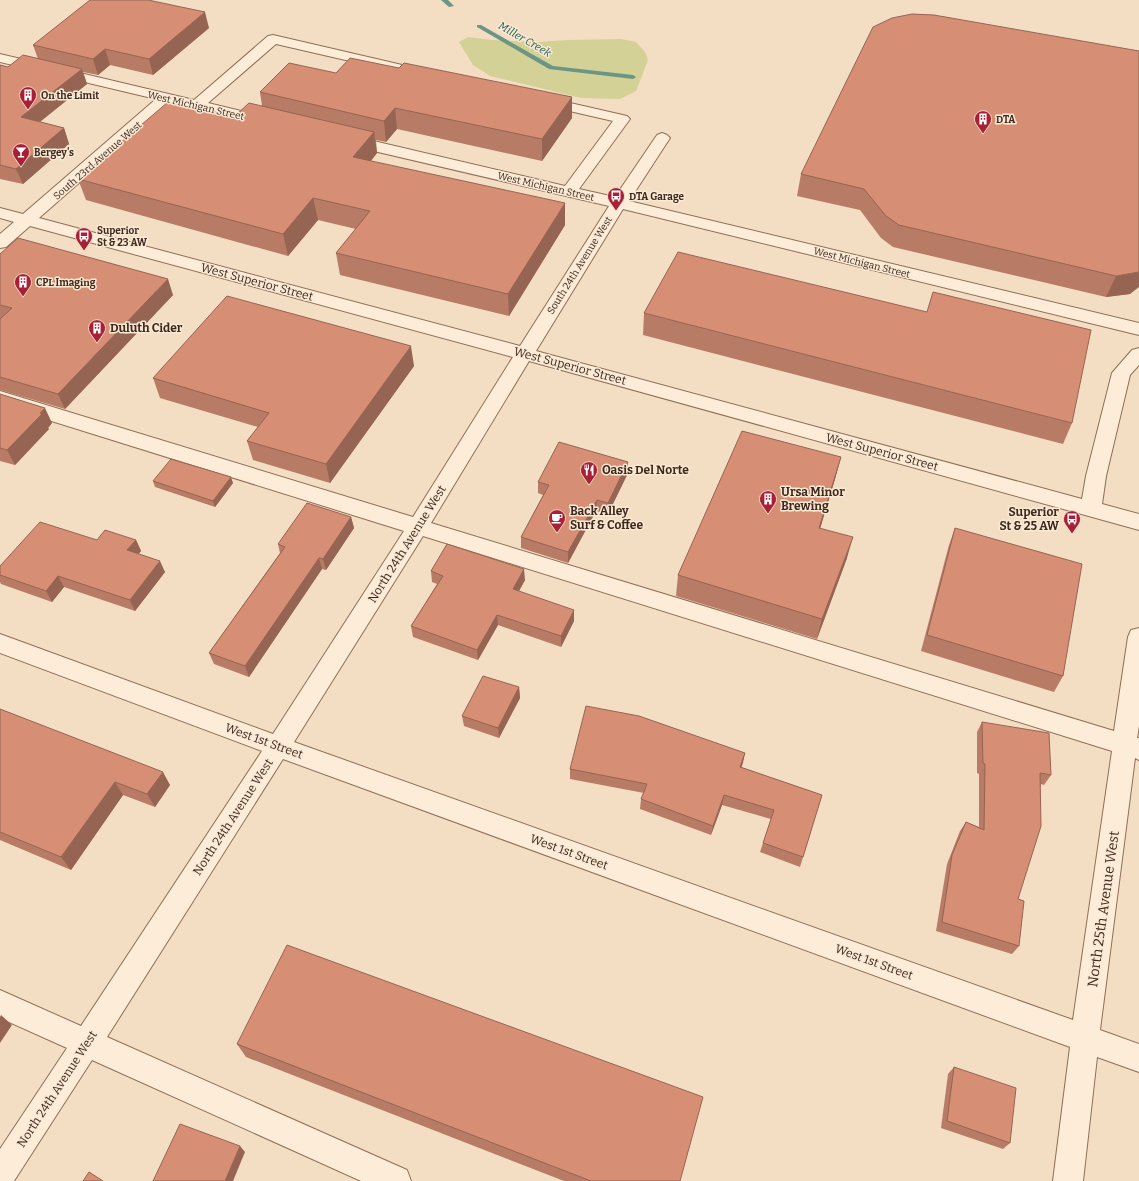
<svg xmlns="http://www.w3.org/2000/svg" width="1139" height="1181" font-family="Bitter,serif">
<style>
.green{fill:#d3d196}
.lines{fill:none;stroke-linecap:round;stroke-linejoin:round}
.stream{fill:#6b9685;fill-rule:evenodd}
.minor-casing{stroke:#906e57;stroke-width:2}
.minor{fill:#fcecd8;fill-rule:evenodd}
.wall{fill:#b87b65}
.shaded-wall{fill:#966452}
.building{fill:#d68f75;stroke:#966452}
.labels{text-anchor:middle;stroke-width:3;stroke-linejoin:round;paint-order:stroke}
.far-poi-label{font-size:10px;font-weight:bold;fill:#3f291d;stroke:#f9e9d4;text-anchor:start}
.far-street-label{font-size:10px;fill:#3f291d;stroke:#f9e9d4}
.far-water-label{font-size:11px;font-style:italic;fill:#2b6055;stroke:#f9e9d4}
.street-label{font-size:12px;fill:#3f291d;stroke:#f9e9d4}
.poi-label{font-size:12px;font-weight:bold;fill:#3f291d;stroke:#f9e9d4;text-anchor:start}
.near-street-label{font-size:14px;fill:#3f291d;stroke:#f9e9d4}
</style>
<rect width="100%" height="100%" fill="#f3dec4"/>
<polygon class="green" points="468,37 492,40 538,42 568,40 621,39 636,42 645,52 648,60 636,91 620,99 581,98 490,76 473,65 459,42"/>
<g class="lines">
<g class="stream">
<polygon points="441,0 448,0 454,6 449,7"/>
<polygon points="477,25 481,25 553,66 633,75 636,77 633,79 549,69 477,27"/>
</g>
<g class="minor-casing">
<path id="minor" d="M273 35 428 71 433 72 435 75 433 78 428 79 276 44 208 103 271 118 274 121 271 124 266 126 170 103 39 218 520 346 609 206 348 145 343 143 340 140 343 137 348 135 565 186 613 121 539 104 537 101 539 98 544 97 627 116 630 119 579 189 615 197 657 135 662 133 667 135 670 138 629 201 1139 323V335L623 209 536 351 1082 499 1086 476 1112 373 1132 350 1139 348V365L1130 375 1106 476 1102 504 1139 514V530L529 361 431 523 1114 731 1128 637 1131 630 1139 628V726L1137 738H1139V760L1135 758 1100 1030 1139 1044V1072L1097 1057 1083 1181H1053L1070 1047 283 759 107 1037 407 1170 411 1181H361L92 1060 14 1181H0V1149L67 1048 0 1018V990L81 1026 262 751 0 653V634L273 734 404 531 0 405V391L413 517 513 357 30 226 6 247 0 248V234L14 222 0 218V208L23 214 156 99 0 62V54L194 100 268 36ZM423 536 1112 751 1073 1020 294 742Z"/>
</g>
<use href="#minor" class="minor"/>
</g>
<g class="wall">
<polygon points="912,14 1130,294 1106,297 893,247 881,238 860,210 797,196 801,174"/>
<polygon points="209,28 153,75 110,65 98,75 83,72 87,84 40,122 64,128 69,144 23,184 0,179 0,65 8,67 38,59 33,45"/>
<polygon points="399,68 572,97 572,118 542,161 397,129 386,142 376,140 377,153 371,161 565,225 509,316 340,275 336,253 356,229 318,220 288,256 86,200 78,179 262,106 260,92 336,73"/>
<polygon points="0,254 173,295 65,409 0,390 0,319 1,318 0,318"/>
<polygon points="644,313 1072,423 1063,444 643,335"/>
<polygon points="414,366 330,483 253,460 247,441 258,427 160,398 153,378"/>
<polygon points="0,394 52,423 48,428 49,429 15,465 0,461"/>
<polygon points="841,457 835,479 820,528 847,558 817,639 676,596 678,575"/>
<polygon points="628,473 608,514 596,511 568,563 521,548 521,537 543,495 538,493 538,482"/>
<polygon points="153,481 233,483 215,507 155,487"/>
<polygon points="351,517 354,528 326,570 322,569 249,677 214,664 209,653 280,553 278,544"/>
<polygon points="955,528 1063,676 1054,692 921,651 949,545"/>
<polygon points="97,540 136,540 141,551 138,554 165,572 135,611 64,587 52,602 1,584 0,582 0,566"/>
<polygon points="431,571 525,580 519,591 574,621 561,647 498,625 478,660 413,637 411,626 437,584 432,582"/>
<polygon points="519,687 520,698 499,738 464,726 462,716"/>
<polygon points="0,709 170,785 155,807 123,795 71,870 0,840"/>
<polygon points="982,722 1051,775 1044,785 1041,784 1018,899 1019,946 1012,954 936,931 947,864 960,831 966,822 979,827 979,774 977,773 977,732"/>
<polygon points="745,753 741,767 822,795 800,867 760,852 771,819 722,805 711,835 640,809 641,799 644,793 570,779 570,769"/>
<polygon points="237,1044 680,1181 564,1181 246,1057"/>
<polygon points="954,1067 1010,1143 1003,1149 941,1128 948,1074"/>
</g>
<g class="shaded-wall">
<polygon points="205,12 209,28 153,75 149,59"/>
<polygon points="105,49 110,65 98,75 93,59"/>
<polygon points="82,69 87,84 27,132 21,117"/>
<polygon points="572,97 572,118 542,161 542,139"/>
<polygon points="395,108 397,129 386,142 384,121"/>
<polygon points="64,128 69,144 23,184 16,169"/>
<polygon points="374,132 377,153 356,179 353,157"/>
<polygon points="313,198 318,220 288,256 283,234"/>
<polygon points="565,203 565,225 509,316 508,294"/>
<polygon points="1139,272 1139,287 1130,294 1106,297 1116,276"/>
<polygon points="168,279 173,295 65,409 58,394"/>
<polygon points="411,346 414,366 330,483 326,464"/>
<polygon points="45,408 52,423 48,428 49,429 15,465 7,450"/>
<polygon points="841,457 835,479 814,549 819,528"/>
<polygon points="628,462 628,473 608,514 608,503"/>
<polygon points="231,477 233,483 215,507 213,501"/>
<polygon points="597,500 596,511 568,563 568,552"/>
<polygon points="351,517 354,528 326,570 323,559"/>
<polygon points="853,537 847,558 817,639 822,619"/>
<polygon points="136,540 141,551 133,561 127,550"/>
<polygon points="319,558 322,569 249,677 245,666"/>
<polygon points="160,561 165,572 135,611 130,600"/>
<polygon points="524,569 525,580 514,600 513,589"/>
<polygon points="58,576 64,587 52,602 46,591"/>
<polygon points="574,610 574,621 561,647 561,636"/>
<polygon points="497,615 498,625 478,660 477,650"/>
<polygon points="519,687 520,698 499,738 498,728"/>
<polygon points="745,753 743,763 738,777 740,767"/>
<polygon points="163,772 170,785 155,807 147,794"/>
<polygon points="115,782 123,795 71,870 61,857"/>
<polygon points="724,795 722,805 711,835 713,826"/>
<polygon points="1,1015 12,1025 0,1043 0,1017"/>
<polygon points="240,1146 245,1152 233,1181 225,1181"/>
</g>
<g class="building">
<polygon points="90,0 148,0 205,12 149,59 105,49 93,59 33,45"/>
<polygon points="912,14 934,15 1139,51 1139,272 1116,276 899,225 886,216 864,189 801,174 873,27 892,18"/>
<polygon points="23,55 82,69 21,117 64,128 16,169 0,165 0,65 8,67"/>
<polygon points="350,58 399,68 404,63 572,97 542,139 395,108 384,121 260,92 289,63 336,73"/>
<polygon points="168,102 235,116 249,103 374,132 353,157 565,203 508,294 336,253 370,211 313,198 283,234 78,179"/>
<polygon points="18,238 168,279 58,394 0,377 0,319 12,308 0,305 0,254"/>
<polygon points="678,252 927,312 933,292 1091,330 1072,423 644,313"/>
<polygon points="227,296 411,346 326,464 247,441 269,413 153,378"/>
<polygon points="0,394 45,408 40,413 42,414 7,450 0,448"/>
<polygon points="742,431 841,457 819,528 853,537 822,619 678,575"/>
<polygon points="559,442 628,462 608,503 597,500 568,552 521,537 549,485 538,482"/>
<polygon points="171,459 231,477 213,501 153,481"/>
<polygon points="307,503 351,517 323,559 319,558 245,666 209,653 285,547 278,544"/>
<polygon points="40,522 97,540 105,530 136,540 127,550 160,561 130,600 58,576 46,591 0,575 0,566"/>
<polygon points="955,528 1082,564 1063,676 927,635"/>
<polygon points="447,544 524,569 513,589 574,610 561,636 497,615 477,650 411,626 443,576 431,571"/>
<polygon points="483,676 519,687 498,728 462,716"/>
<polygon points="586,706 639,716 745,753 740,767 822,795 803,857 763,843 774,810 724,795 713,826 641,799 647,784 570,769"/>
<polygon points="0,709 163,772 147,794 115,782 61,857 0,832"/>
<polygon points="982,722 1049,733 1051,775 1040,773 1041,826 1018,899 1024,901 1019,946 942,922 952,855 966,822 984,830 985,764 983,763"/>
<polygon points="287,945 703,1097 680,1181 591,1181 237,1044"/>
<polygon points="954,1067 1016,1088 1010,1143 947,1121"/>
<polygon points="180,1124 240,1146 225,1181 153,1181"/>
<polygon points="89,1172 103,1181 83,1181"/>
</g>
<defs>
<g id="building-pin" transform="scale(0.9)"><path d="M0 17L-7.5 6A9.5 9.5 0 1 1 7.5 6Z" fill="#a72035" stroke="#f9e9d4"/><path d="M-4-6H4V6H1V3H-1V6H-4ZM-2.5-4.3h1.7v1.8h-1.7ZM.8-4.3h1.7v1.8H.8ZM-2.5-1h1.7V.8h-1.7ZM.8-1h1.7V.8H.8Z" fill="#fff"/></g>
<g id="bar-pin" transform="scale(0.9)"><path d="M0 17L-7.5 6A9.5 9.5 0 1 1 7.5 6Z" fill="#a72035" stroke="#f9e9d4"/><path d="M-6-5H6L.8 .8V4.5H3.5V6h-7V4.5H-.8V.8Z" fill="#fff"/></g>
<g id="bus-pin" transform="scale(0.9)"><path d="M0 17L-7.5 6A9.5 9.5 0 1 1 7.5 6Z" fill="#a72035" stroke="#f9e9d4"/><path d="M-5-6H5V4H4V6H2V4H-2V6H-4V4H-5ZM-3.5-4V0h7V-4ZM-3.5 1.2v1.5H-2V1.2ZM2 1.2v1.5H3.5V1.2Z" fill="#fff"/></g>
<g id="restaurant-pin" transform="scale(0.9)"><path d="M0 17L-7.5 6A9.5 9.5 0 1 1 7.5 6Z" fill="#a72035" stroke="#f9e9d4"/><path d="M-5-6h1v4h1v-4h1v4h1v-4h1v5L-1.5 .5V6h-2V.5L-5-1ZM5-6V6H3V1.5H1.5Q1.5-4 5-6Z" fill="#fff"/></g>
<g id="cafe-pin" transform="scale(0.9)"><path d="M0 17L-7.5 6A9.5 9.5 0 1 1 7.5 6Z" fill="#a72035" stroke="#f9e9d4"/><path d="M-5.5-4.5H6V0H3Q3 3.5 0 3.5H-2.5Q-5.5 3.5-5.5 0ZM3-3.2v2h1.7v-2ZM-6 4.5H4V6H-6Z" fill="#fff"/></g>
</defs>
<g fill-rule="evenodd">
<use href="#building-pin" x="28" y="95"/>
<use href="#building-pin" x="983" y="119"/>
<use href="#bar-pin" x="21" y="152"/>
<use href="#bus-pin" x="616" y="196"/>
<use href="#bus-pin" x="84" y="236"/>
<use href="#building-pin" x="23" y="282"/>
<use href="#building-pin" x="97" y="328"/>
<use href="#restaurant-pin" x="589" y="470"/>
<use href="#building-pin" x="768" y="499"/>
<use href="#cafe-pin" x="557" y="518"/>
<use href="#bus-pin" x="1072" y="519"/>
</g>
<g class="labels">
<g class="far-poi-label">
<text x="41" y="99">On the Limit</text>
<text x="996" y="123">DTA</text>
<text x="34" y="156">Bergey's</text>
<text x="629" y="200">DTA Garage</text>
<text x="97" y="234">Superior<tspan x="97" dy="12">St &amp; 23 AW</tspan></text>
<text x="36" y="286">CPL Imaging</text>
</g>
<g class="far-street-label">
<text transform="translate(196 105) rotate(13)" y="4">West Michigan Street</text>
<text transform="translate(97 160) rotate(-41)" y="4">South 23rd Avenue West</text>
<text transform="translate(546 186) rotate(13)" y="4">West Michigan Street</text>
<text transform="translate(862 262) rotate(14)" y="4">West Michigan Street</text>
<text transform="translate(579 265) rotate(-58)" y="4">South 24th Avenue West</text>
</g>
<g class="far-water-label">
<text transform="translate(525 39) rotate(30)" y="4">Miller Creek</text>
</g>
<g class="street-label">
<text transform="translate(257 282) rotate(15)" y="4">West Superior Street</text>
<text transform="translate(570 366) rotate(15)" y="4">West Superior Street</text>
<text transform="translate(882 452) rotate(15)" y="4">West Superior Street</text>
<text transform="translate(407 544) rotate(-58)" y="4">North 24th Avenue West</text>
<text transform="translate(264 741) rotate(20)" y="4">West 1st Street</text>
<text transform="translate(233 817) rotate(-57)" y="4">North 24th Avenue West</text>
<text transform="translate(569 852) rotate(20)" y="4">West 1st Street</text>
<text transform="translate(874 962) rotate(20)" y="4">West 1st Street</text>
<text transform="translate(57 1089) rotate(-57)" y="4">North 24th Avenue West</text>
</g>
<g class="poi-label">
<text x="110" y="332">Duluth Cider</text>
<text x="602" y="474">Oasis Del Norte</text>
<text x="781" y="496">Ursa Minor<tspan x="781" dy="14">Brewing</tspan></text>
<text x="570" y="515">Back Alley<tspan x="570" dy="14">Surf &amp; Coffee</tspan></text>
<text x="1059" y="516" text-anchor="end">Superior<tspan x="1059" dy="14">St &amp; 25 AW</tspan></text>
</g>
<g class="near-street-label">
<text transform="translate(1103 909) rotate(-82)" y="5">North 25th Avenue West</text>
</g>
</g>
</svg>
